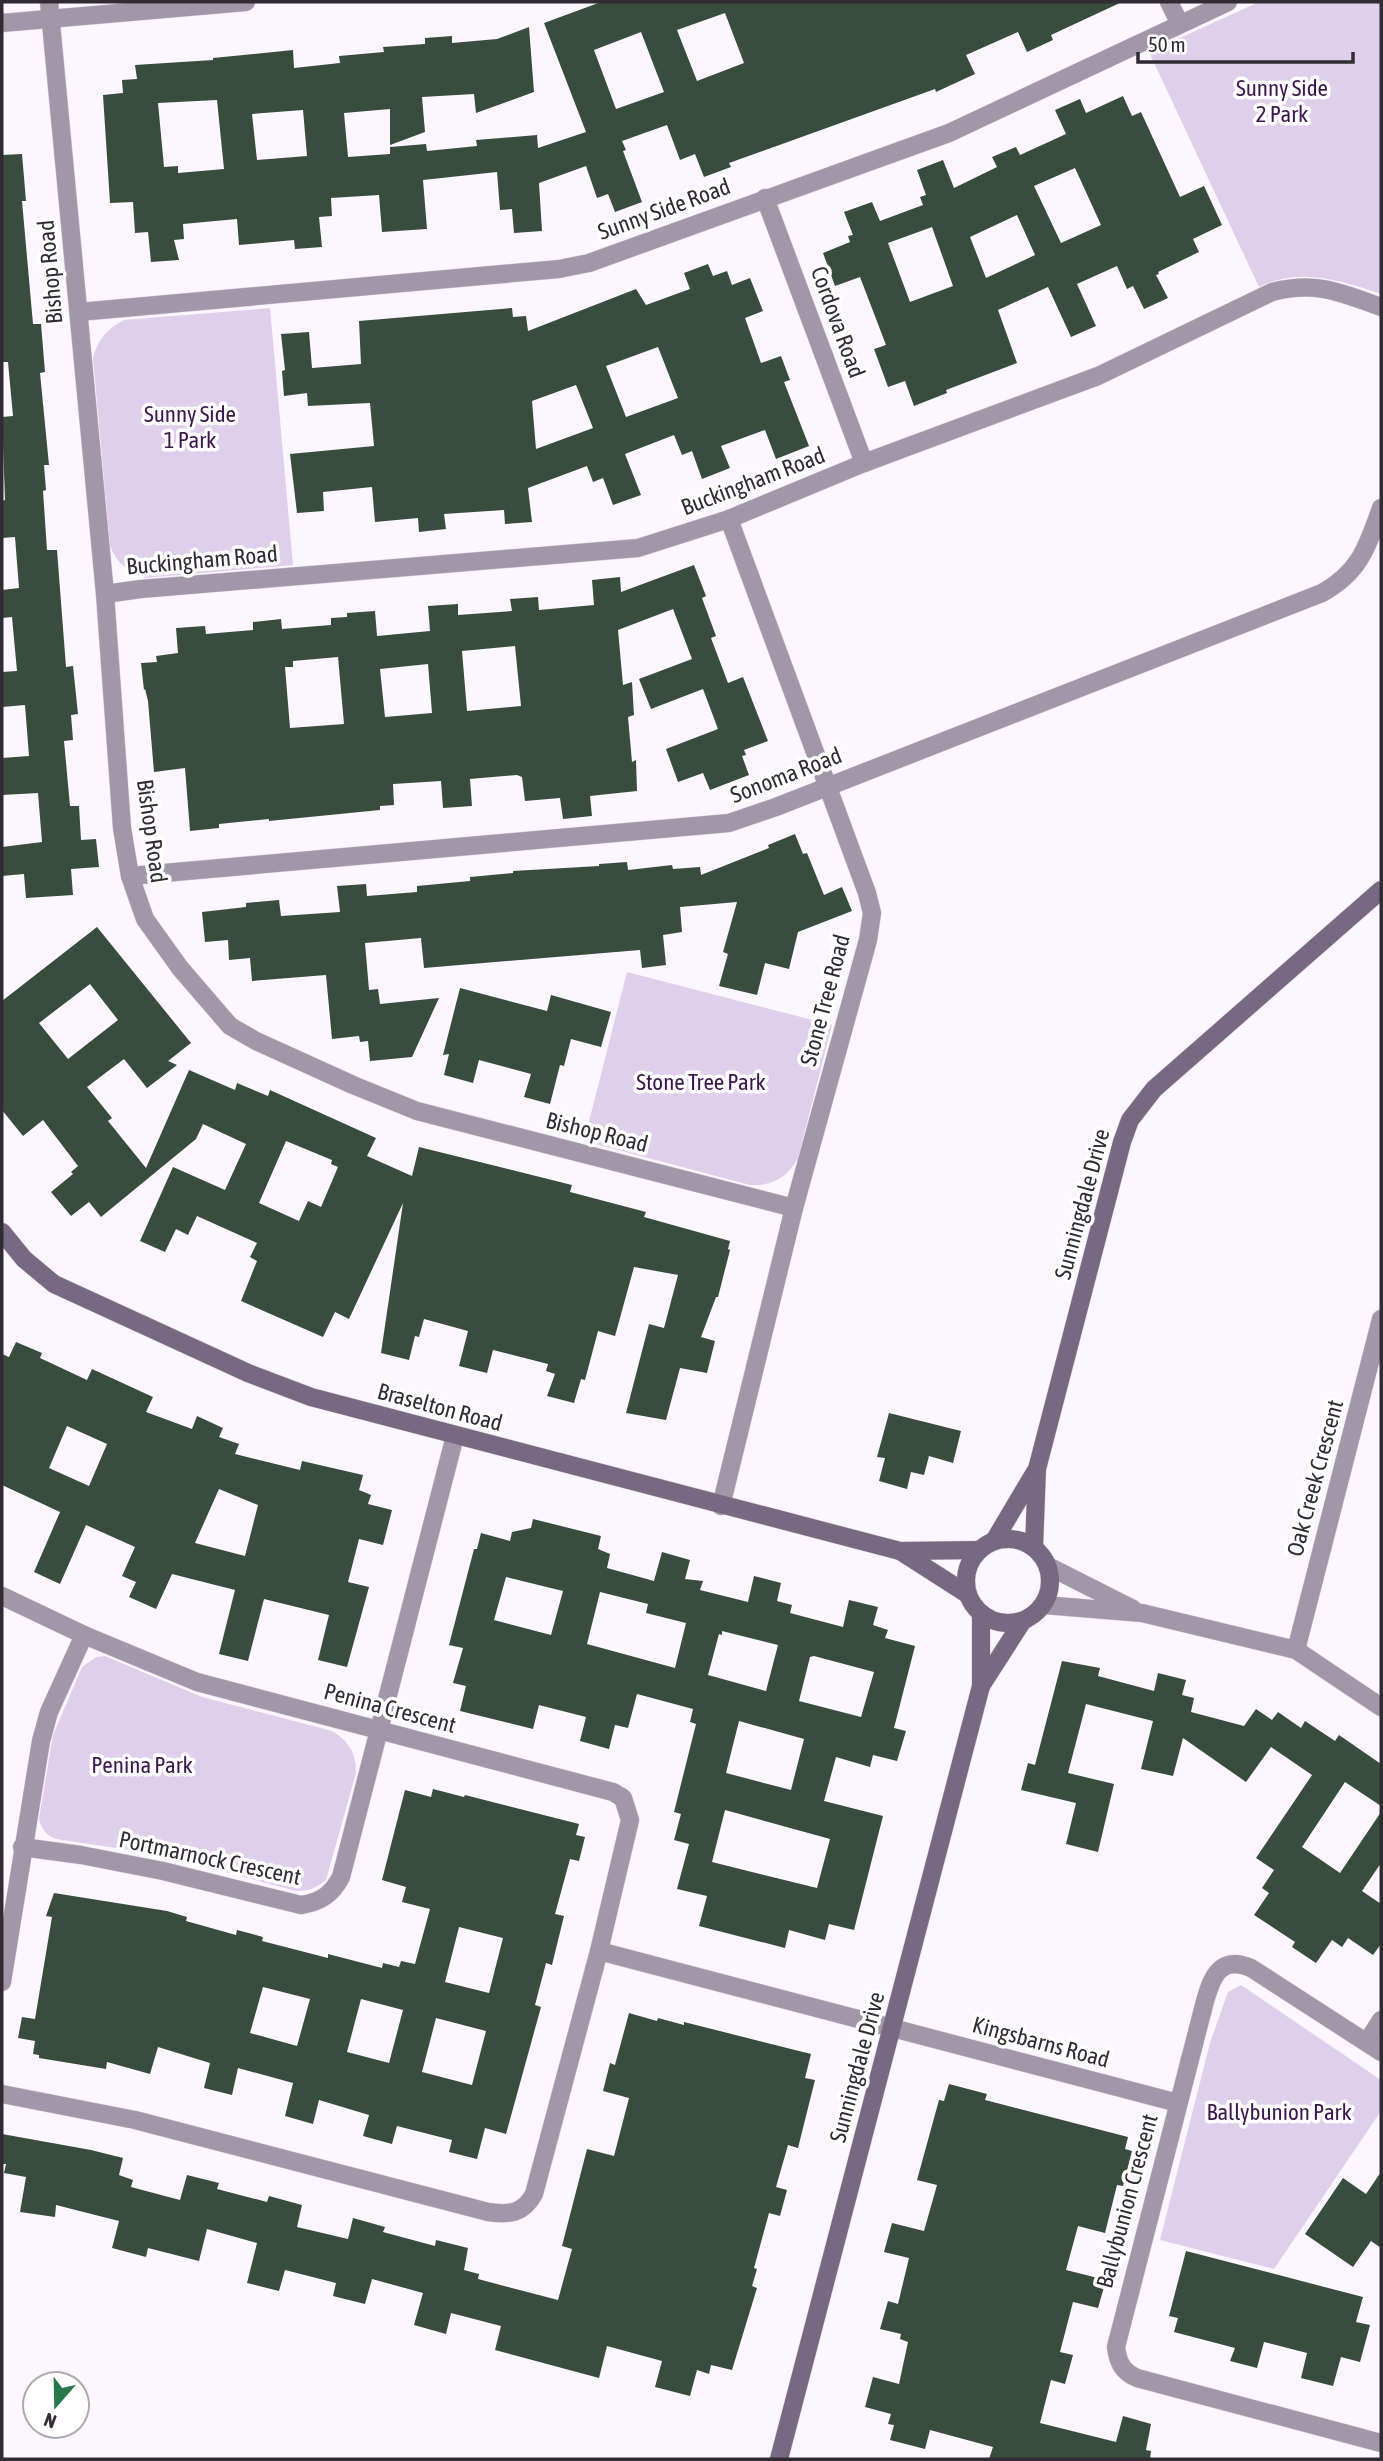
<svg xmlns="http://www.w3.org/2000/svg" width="1383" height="2461" font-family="'Asap Condensed',sans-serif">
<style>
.green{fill:#e0cfeb}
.building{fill:#394d3f;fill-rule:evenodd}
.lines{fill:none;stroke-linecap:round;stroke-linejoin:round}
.street-casing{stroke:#d7d2da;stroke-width:19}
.secondary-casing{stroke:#d7d2da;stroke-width:19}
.street{stroke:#a296a9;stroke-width:18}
.secondary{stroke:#786882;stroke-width:18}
.labels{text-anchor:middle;stroke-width:7;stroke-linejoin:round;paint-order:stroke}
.park-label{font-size:23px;fill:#3b184c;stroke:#fff}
.street-label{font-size:23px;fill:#312c34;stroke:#fff}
</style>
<rect width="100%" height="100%" fill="#fbf6ff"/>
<g class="green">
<path d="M1259 2H1381V294C1339 280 1301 267 1259 287L1149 52Z"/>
<path d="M270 308 293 565 145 578C127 572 117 563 110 546L93 358C98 339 107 329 124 320Z"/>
<path d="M627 972 832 1025 798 1158C787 1178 772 1186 750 1185L584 1141Z"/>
<path d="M105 1656 202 1697 332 1731C349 1741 356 1753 356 1773L326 1880C316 1888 309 1891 296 1891L157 1854 62 1840C49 1838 42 1832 39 1819L53 1735 82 1667 96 1657Z"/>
<polygon points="1241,1985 1381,2080 1381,2111 1274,2269 1160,2240 1210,2043 1228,1992"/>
</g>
<g class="building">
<path d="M601 2H1122L1051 35 1053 40 1027 52 1018 32 966 55 975 74 936 92 935 89 729 163 731 167 704 177 695 154 680 160 667 125 622 141 626 150 623 151 642 202 615 212 608 194 597 198 586 166 539 183 542 231 514 233 512 209 500 210 497 172 423 180 427 229 382 232 379 195 331 198 332 216 319 217 322 247 295 249 294 240 239 245 237 219 183 224 184 239 174 240 179 260 151 262 148 232 135 233 133 202 110 203 103 95 123 93 122 80 137 79 135 65 213 60V58L293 50 294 68 340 63 339 56 384 52 383 47 425 44V38L452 36V43L497 39 529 27 534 92 476 113 474 94 422 97 425 132 390 145V109L344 113 348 157 390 154V147L426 144 427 151 477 146 476 140 537 135 538 148 586 132 544 23ZM725 13 744 63 697 81 677 30ZM641 32 664 92 616 109 594 50ZM217 100 224 169 178 173V166L164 167 158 103ZM303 110 307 156 257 160 252 114Z"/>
<path d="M1123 96 1132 116 1141 112 1180 197 1204 186 1222 225 1193 239 1199 252 1158 272 1159 274 1156 275 1168 298 1144 309 1133 286 1127 289 1117 266 1077 284 1096 326 1071 337 1048 287 998 310 1017 363 946 390 947 393 914 406 905 381 888 387 874 349 886 345 860 277 835 286 823 253 850 242 848 236 853 235 844 212 872 202 880 221 923 205 920 197 926 195 917 170 943 160 954 188 997 167 992 157 1016 147 1020 155 1066 134 1055 110 1080 99 1086 113ZM1075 168 1101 225 1061 243 1034 186ZM1017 215 1035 255 986 278 970 237ZM932 227 953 286 910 302 888 243Z"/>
<polygon points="22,154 26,201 22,201 33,324 41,324 45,372 40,373 49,465 44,465 46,490 43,491 47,550 57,550 66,667 73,666 78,714 71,715 73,740 64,741 70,806 79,806 81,840 96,839 99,867 71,869 73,895 26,898 24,874 2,876 2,847 42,842 38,793 2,795 2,758 29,756 25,705 2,707 2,672 17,671 12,617 2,618 2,590 19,588 15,537 2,538 2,501 5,500 2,417 13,416 8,362 2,362 2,155"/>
<path d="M708 264 713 276 727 271 732 285 750 278 763 311 745 318 761 363 781 356 790 380 784 382 809 446 776 459 765 430 721 446 730 468 702 479 692 451 682 455 674 435 625 454 641 495 613 505 603 478 593 482 587 466 528 488 532 522 505 524 504 510 444 514 446 529 419 532 418 518 375 522 372 487 323 492 324 511 297 513 290 454 374 446 370 403 308 406 307 393 284 396 282 371 285 370 281 334 309 332 312 368 361 364 359 321 512 308 513 317 526 316 528 331 636 289 646 305 690 289 684 273ZM658 347 678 398 626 417 606 366ZM576 385 593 428 536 449 532 401Z"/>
<path d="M694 565 706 596 702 598 716 636 711 638 728 683 743 677 768 741 744 750 746 755 742 756 749 775 710 790 703 773 678 782 666 749 718 729 703 689 651 709 639 679 692 659 673 609 618 630 623 685 632 682 634 715 628 717 632 762 636 760 637 791 590 796 592 816 563 819 560 798 525 801 522 777 517 775 470 779 472 806 443 808 441 781 393 784 394 805 380 806V810L269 821V819L219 824V828L190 831 185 768 154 772 148 701 145 689 144 690 141 663 157 662 156 656 178 653 176 628 205 626 206 634 253 630V622L281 619 282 629 331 625V618L347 617V613L375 611 377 636 430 631 428 606 458 604V615L512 611 510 599 538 597 539 610 594 605 592 580 620 577 621 592ZM515 646 521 706 467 711 462 651ZM338 657 344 724 290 728 285 667H293V661ZM428 664 432 713 385 717 380 669Z"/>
<polygon points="795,834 803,854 807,853 824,895 842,887 852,911 798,932 789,969 765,963 757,995 719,986 728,954 723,952 737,902 680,907 682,932 663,935 666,965 642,968 640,950 424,968 421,938 365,943 369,990 378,989 380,1004 439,998 412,1057 370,1061 368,1041 360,1042 359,1036 332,1039 326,975 252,981 250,958 229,960 228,940 205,942 202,912 246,907 246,903 279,900 281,916 340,912 337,886 366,884 367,896 417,892 417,886 470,881 470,877 513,873 513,871 599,866 599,864 627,862 628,870 672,865 673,869 700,867 701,875 769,848 768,845"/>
<path d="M97 927 191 1043 168 1061 177 1065 147 1088 124 1059 87 1087 112 1118 108 1121 146 1168 189 1070 235 1090 237 1083 268 1096 270 1090 376 1138 367 1156 412 1176 419 1147 572 1185 570 1192 646 1212 644 1217 730 1241 728 1249 730 1250 718 1297H716L701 1337 715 1341 707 1373 680 1368 666 1420 626 1413 649 1324 664 1328 678 1275 634 1267 615 1336 598 1331 585 1380 581 1379 574 1403 547 1396 555 1374 546 1371 548 1364 493 1350 487 1373 459 1366 468 1331 424 1319 419 1337 415 1336 409 1360 381 1353 403 1203 349 1319 335 1312 323 1337 241 1301 257 1261 250 1257 257 1243 197 1216 188 1235 176 1229 165 1252 140 1241 173 1167 225 1190 246 1144 203 1124 196 1139 101 1217 89 1202 71 1216 51 1192 73 1174 71 1172 78 1166 43 1120 23 1136 2 1110V1001ZM90 984 118 1020 68 1059 39 1023ZM286 1141 332 1160 331 1164 338 1167 321 1207 308 1201 299 1221 259 1203Z"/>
<polygon points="460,988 547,1011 551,995 611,1012 601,1047 571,1039 564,1066 560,1065 550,1104 524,1097 531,1074 479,1060 473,1083 444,1075 449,1054 443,1055"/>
<path d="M16 1342 42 1353 40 1358 87 1380 92 1369 153 1397 146 1412 192 1429 197 1416 223 1428 219 1437 239 1444 235 1454 300 1470 302 1461 363 1475 359 1490 371 1495 368 1504 392 1510 383 1545 359 1539 348 1582 369 1587 347 1667 318 1660 329 1615 264 1599 248 1661 219 1654 235 1590 172 1574 156 1609 129 1597 136 1582 122 1576 135 1547 86 1525 60 1584 34 1572 60 1512 2 1485V1354L9 1357ZM67 1426 107 1444 89 1486 49 1468ZM219 1489 258 1505 245 1556 195 1543Z"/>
<polygon points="889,1413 961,1431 953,1463 929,1456 924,1475 911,1472 907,1489 879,1481 885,1458 877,1457"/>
<path d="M533 1519 601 1536 598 1549 610 1554 607 1568 654 1581 662 1552 690 1560 685 1579 703 1581 700 1590 748 1602 754 1576 781 1583 777 1601 792 1605 790 1613 843 1627 849 1600 878 1607 873 1625 888 1630 885 1638 915 1646 894 1728 906 1731 897 1761 873 1755 870 1767 836 1757 824 1801 883 1816 854 1930 829 1924 825 1940 789 1930 785 1948 699 1926 707 1896 677 1889 689 1844 674 1840 681 1814 674 1812 696 1724 690 1722 693 1709 637 1694 628 1728 615 1725 609 1749 580 1741 586 1717 539 1705 533 1729 460 1711 466 1686 453 1683 463 1648 449 1645 474 1549H477L481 1533 510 1541 512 1532 531 1528ZM506 1577 563 1591 551 1635 494 1620ZM600 1592 648 1604 646 1613 686 1623 675 1668 587 1644ZM722 1631 778 1645 766 1691 708 1675 719 1634 722 1635ZM814 1656 874 1672 861 1717 799 1701 810 1657ZM739 1721 804 1739 791 1790 726 1773ZM725 1810 830 1839 817 1888 712 1862Z"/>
<polygon points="1062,1661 1100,1668 1098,1676 1154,1691 1158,1673 1186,1680 1182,1695 1194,1698 1191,1712 1244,1726 1256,1709 1272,1720 1278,1712 1301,1728 1305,1721 1335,1741 1339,1735 1381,1764 1381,1806 1345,1782 1302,1847 1340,1873 1381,1812 1381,1863 1362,1891 1381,1904 1381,1944 1373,1955 1348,1938 1342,1947 1332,1940 1316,1963 1292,1947 1295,1942 1254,1915 1269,1893 1262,1888 1274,1870 1256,1858 1312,1775 1271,1747 1246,1782 1183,1738 1173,1776 1141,1769 1153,1721 1086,1704 1068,1773 1114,1784 1098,1852 1066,1844 1076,1803 1021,1790 1028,1763 1035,1765"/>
<path d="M433 1789 464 1797 465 1795 579 1824 576 1835 585 1837 579 1861 570 1859 555 1914 564 1916 552 1965 546 1963 535 2005 541 2007 506 2134 485 2128 477 2159 449 2152 452 2140 397 2126 392 2144 363 2136 369 2115 319 2100 313 2124 285 2116 293 2083 238 2068 232 2095 204 2088 210 2063 158 2047 150 2074 107 2062 106 2069 39 2058V2055L33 2054 35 2041 18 2038 22 2017 35 2019 52 1917 46 1916 54 1893 167 1911 187 1917 186 1921 236 1935 237 1930 263 1937 262 1941 328 1958V1954L382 1968 383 1963 399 1967 401 1961 415 1964 430 1909 402 1902 406 1887 382 1880 405 1790 431 1797ZM459 1927 503 1938 489 1993 445 1982ZM263 1987 310 1999 297 2046 250 2033ZM361 1999 403 2010 389 2063 347 2052ZM436 2018 486 2031 472 2085 422 2072Z"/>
<polygon points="629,2013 657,2021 658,2018 684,2025 684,2022 811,2054 805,2078 815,2080 798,2148 788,2145 776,2187 787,2190 780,2216 769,2213 754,2268 757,2269 752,2286 757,2288 732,2370 711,2365 709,2374 697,2370 690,2396 655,2387 662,2361 607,2346 599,2378 495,2350 501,2326 451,2313 446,2334 414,2325 423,2293 372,2279 365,2304 333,2296 336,2283 285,2270 279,2291 247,2283 257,2243 207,2229 199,2261 148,2248 146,2257 112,2248 119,2221 56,2205 55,2217 20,2212 26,2177 4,2173 6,2164 2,2164 2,2134 91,2150 123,2158 119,2175 133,2180 131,2187 180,2200 187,2175 219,2183 217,2189 267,2202 269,2196 302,2205 297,2227 348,2239 353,2218 385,2227 383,2232 435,2246 436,2240 468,2248 464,2270 479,2274 478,2279 558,2300 572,2249 562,2246 587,2149 614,2156 629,2098 603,2091 610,2063 615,2065"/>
<polygon points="949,2084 987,2094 985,2100 1128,2137 1125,2149 1132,2151 1123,2186 1117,2185 1105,2233 1078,2226 1066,2270 1106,2280 1098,2308 1073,2302 1060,2352 1073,2355 1065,2384 1051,2380 1040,2423 1116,2442 1123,2416 1151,2424 1146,2450 1151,2451 1150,2459 989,2459 993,2447 930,2430 925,2449 890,2440 894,2425 888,2424 891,2414 865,2407 873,2377 899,2384 908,2342 900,2339 901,2334 880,2329 888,2301 898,2304 909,2258 884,2252 892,2223 924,2231 937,2185 917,2180 939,2100 944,2101"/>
<polygon points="1381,2172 1381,2248 1371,2241 1353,2267 1305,2234 1343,2178 1366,2194"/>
<polygon points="1186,2251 1363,2297 1356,2322 1370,2325 1360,2362 1341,2357 1333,2386 1301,2378 1307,2353 1264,2342 1257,2368 1230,2361 1235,2348 1174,2332 1178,2318 1169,2316"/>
</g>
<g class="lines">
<g class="street-casing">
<g id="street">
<polyline points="49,2 105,594 122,828 130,876 145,919 180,968 230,1026 256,1041 353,1085 417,1111 794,1208"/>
<polyline points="1169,2 1180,24"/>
<polyline points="2,23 246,2"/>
<polyline points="765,198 864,463"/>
<polyline points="79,312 559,269 589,263 949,133 1228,2"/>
<path d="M105 594 141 589 638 548 729 519 864 463 1098 376 1272 292C1316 281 1340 292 1381 307"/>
<path d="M130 876 729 823 776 807 1322 593C1360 572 1367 547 1381 508"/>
<polyline points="721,1506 794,1208 868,940 872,913 867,893 729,519"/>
<polyline points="1048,1566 1133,1609"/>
<path d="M2 1596 84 1635 197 1682 613 1792 623 1798 630 1820 599 1951 534 2194C523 2214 509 2215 488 2212L135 2120 2 2094"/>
<polyline points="1044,1605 1142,1613 1296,1650 1381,1707"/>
<polyline points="1296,1650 1381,1319"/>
<path d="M22 1847 81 1855 163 1871 301 1905C321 1902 332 1894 341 1877L455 1436"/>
<polyline points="599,1951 1178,2103"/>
<polyline points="2,1982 41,1741 49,1712 84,1635"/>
<polyline points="1367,2042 1381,2020"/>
<path d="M1381 2052 1251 1968C1219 1954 1211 1979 1204 2005L1116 2347C1118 2363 1123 2372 1137 2378L1381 2443"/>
</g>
</g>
<g class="secondary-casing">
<g id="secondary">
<polyline points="2,1232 24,1259 54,1284 248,1373 311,1397 900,1551 979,1550"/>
<circle cx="1008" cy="1581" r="42"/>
<polyline points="994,1541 1035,1472"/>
<polyline points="1034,1548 1037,1469 1122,1142 1130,1120 1154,1089 1381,890"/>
<polyline points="900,1551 967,1594"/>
<polyline points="981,1686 1022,1622"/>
<polyline points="779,2459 981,1686 981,1614"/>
</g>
</g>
<use href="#street" class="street"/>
<use href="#secondary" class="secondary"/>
</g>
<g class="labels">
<g class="park-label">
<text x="1282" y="96">Sunny Side<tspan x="1282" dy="26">2 Park</tspan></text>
<text x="190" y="422">Sunny Side<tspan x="190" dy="26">1 Park</tspan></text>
<text x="701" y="1090">Stone Tree Park</text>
<text x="142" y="1773">Penina Park</text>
<text x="1279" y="2120">Ballybunion Park</text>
</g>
<g class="street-label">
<text transform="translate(664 209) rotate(-20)" y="8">Sunny Side Road</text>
<text transform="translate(50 272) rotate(-95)" y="8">Bishop Road</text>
<text transform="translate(838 322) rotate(70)" y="8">Cordova Road</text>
<text transform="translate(753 481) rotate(-21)" y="8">Buckingham Road</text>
<text transform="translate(202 560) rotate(-5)" y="8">Buckingham Road</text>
<text transform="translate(786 775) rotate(-21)" y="8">Sonoma Road</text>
<text transform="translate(152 831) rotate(82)" y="8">Bishop Road</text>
<text transform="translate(825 1000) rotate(-75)" y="8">Stone Tree Road</text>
<text transform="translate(597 1132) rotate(14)" y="8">Bishop Road</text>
<text transform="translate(1082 1204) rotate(-75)" y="8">Sunningdale Drive</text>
<text transform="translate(440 1407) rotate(15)" y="8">Braselton Road</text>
<text transform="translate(1315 1478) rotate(-75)" y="8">Oak Creek Crescent</text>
<text transform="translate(390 1708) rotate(15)" y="8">Penina Crescent</text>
<text transform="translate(210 1858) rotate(12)" y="8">Portmarnock Crescent</text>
<text transform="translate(1041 2042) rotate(15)" y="8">Kingsbarns Road</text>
<text transform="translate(857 2067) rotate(-75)" y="8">Sunningdale Drive</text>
<text transform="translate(1127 2201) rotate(-75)" y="8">Ballybunion Crescent</text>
</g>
</g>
<rect width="1383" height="2461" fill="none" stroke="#312c34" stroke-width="7"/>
<g transform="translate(56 2405) rotate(200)"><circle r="33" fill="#ffffff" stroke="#adabae" stroke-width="2"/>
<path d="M0-5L12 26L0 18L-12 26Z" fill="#27794b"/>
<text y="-10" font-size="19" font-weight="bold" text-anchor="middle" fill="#312c34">N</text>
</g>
<path d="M1138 52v10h215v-10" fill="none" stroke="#312c34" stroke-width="3.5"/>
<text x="1148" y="52" font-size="21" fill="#312c34" stroke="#ffffff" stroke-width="5" paint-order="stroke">50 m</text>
</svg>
